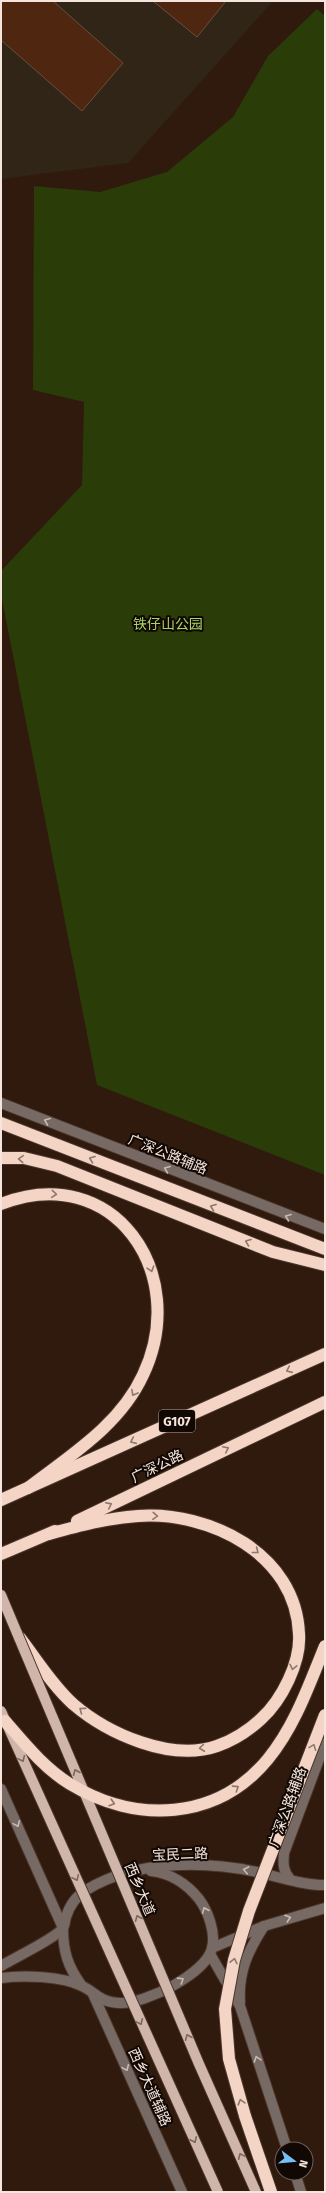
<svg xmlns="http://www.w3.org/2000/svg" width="326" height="2193" font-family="'Fira Sans','Noto Sans SC',sans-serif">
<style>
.commercial{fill:#312517}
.green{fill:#2a3c07}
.building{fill:#4f2710;stroke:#684e41}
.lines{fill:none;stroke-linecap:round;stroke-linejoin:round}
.minor-casing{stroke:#4c362b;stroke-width:12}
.major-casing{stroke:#4c362b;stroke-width:12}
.highway-casing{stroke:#4c362b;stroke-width:14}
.minor{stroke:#776a65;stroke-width:10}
.major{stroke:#d0b6aa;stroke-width:10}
.highway{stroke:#f3d4c5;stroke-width:12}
.major-bridge-casing{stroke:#4c362b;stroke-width:12;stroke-linecap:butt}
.highway-bridge-casing{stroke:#4c362b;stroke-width:14;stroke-linecap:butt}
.major-bridge{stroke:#d0b6aa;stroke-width:10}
.highway-bridge{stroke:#f3d4c5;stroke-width:12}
.oneway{stroke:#c9bab3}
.oneway2{stroke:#8d786e}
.oneway3{stroke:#7a685f}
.labels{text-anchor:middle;stroke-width:4;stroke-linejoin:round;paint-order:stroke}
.shield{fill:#110804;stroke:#b1a39c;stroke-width:1}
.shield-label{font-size:13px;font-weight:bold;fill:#f5e5dd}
.park-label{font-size:14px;fill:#a9d367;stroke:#110804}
.street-label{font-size:14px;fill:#f5e5dd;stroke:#110804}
</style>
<rect width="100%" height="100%" fill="#301a0e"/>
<polygon class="commercial" points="1,1 273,1 128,163 1,179"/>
<polygon class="green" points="317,9 325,16 325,1175 97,1085 1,594 1,571 82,485 84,402 33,390 34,186 100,192 167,172 233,117 268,56"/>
<g class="building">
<polygon points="1,1 53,1 123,63 82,111 1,40"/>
<polygon points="153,1 226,1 197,37"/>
</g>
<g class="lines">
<g class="minor-casing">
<g id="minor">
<polyline points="1,1103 325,1229"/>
<path d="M1 1789 63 1928C63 1952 68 1967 82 1986"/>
<path d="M290 1879C283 1871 283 1864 284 1853L325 1743"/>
<polyline points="212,1948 264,1926 325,1908"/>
<polyline points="210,1954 240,2006 287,2149"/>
<path d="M1 1966C14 1958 56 1938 63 1928 65 1925 65 1920 66 1917 70 1904 77 1895 88 1889 136 1860 204 1861 257 1872 279 1877 302 1885 325 1885"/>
<path d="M1 1978C23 1975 61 1976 82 1986 97 1993 99 2002 120 2003 145 2004 206 1974 212 1948 216 1933 208 1911 199 1899 187 1884 170 1873 151 1871"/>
<polyline points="93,1994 182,2192"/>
<path d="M240 2002C238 1972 248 1951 264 1926"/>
<polyline points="295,2173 301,2192"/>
</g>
</g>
<g class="major-casing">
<polyline id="major" points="1,1595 17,1633"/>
</g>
<g class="highway-casing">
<g id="highway">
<polyline points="1,1123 325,1249"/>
<polyline points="1,1158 24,1158 57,1166 273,1252 325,1265"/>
<path d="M1 1204C114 1160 191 1274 143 1375 120 1425 71 1455 28 1488"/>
<polyline points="1,1500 325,1354"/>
<polyline points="77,1521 325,1402"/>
<polyline points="1,1554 55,1531"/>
<path d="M20 1638C37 1660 52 1685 73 1704 108 1734 171 1762 217 1746 234 1740 248 1731 261 1719 282 1700 301 1662 299 1634 296 1554 210 1511 138 1516 107 1518 78 1526 49 1534"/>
</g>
</g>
<use href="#minor" class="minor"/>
<use href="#major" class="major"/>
<use href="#highway" class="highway"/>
<g class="major-bridge-casing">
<g id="major-bridge">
<polyline points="17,1633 199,2064 256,2192"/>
<polyline points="1,1711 218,2192"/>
</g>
</g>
<g class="highway-bridge-casing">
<g id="highway-bridge">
<path d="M5 1721C25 1744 44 1768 70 1784 136 1824 217 1821 268 1759 295 1726 309 1685 325 1646"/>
<polyline points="271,2192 245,2116 229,2059 225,2009 234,1960 249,1911 325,1715"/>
</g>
</g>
<use href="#major-bridge" class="major-bridge"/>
<use href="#highway-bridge" class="highway-bridge"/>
</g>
<defs><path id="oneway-chevron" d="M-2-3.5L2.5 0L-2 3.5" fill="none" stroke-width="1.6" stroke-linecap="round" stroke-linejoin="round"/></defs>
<g class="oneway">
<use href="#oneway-chevron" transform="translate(47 1121) rotate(-158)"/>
<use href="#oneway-chevron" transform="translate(167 1169) rotate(-158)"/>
<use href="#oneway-chevron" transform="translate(288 1217) rotate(-158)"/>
<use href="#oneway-chevron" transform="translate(17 1824) rotate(66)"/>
<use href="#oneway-chevron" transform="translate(246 1870) rotate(-169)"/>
<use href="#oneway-chevron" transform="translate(205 1910) rotate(-113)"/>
<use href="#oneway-chevron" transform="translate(288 1918) rotate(-18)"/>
<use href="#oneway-chevron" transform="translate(181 1980) rotate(-32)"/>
<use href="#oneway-chevron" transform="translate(257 2059) rotate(-108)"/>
<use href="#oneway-chevron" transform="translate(126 2068) rotate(66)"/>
</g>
<g class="oneway2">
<use href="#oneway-chevron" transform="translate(21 1159) rotate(-176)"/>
<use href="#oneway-chevron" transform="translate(92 1159) rotate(-159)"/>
<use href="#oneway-chevron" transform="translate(54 1194) rotate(5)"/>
<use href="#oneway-chevron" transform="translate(213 1207) rotate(-159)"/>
<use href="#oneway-chevron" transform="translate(248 1242) rotate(-159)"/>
<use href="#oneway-chevron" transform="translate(151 1269) rotate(72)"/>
<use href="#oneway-chevron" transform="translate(289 1370) rotate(156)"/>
<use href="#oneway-chevron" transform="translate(134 1393) rotate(119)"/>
<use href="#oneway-chevron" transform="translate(133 1441) rotate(156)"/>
<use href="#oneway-chevron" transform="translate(226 1449) rotate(-26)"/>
<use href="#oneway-chevron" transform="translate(109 1505) rotate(-26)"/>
<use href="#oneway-chevron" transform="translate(155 1516) rotate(3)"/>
<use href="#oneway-chevron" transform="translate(256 1551) rotate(38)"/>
<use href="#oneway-chevron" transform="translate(293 1667) rotate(102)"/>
<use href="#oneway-chevron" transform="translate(82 1710) rotate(-143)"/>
<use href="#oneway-chevron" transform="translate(313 1747) rotate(-69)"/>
<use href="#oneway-chevron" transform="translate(202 1748) rotate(173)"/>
<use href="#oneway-chevron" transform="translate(236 1788) rotate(-33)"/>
<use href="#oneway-chevron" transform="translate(112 1803) rotate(17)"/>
<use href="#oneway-chevron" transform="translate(234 1961) rotate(-77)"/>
<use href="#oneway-chevron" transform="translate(241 2102) rotate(-106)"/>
</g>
<g class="oneway3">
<use href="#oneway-chevron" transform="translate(22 1759) rotate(66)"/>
<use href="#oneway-chevron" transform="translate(76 1772) rotate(-113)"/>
<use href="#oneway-chevron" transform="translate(76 1878) rotate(66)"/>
<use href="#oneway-chevron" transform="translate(138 1918) rotate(-113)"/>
<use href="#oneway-chevron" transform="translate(140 2022) rotate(66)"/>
<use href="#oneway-chevron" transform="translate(188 2037) rotate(-113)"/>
<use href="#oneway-chevron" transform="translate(194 2140) rotate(65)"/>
<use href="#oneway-chevron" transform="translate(241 2156) rotate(-114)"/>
</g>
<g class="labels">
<rect class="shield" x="159" y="1410" width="36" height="22" rx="3"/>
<g class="shield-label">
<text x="177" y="1426">G107</text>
</g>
<g class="park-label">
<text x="168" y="629">铁仔山公园</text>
</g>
<g class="street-label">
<text transform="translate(168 1154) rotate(22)" y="5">广深公路辅路</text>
<text transform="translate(157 1466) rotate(-26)" y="5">广深公路</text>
<text transform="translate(287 1807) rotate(-70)" y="5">广深公路辅路</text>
<text transform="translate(180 1854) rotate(-2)" y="5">宝民二路</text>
<text transform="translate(140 1889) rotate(67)" y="5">西乡大道</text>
<text transform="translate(150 2087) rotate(66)" y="5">西乡大道辅路</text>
</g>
</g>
<rect width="326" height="2193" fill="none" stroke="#f5e5dd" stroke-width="4"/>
<g transform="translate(294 2161) rotate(106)"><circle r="19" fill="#110804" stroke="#6c605b"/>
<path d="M0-3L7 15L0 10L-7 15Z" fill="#74c0f6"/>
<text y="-6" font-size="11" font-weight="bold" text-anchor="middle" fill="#f5e5dd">N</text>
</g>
</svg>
